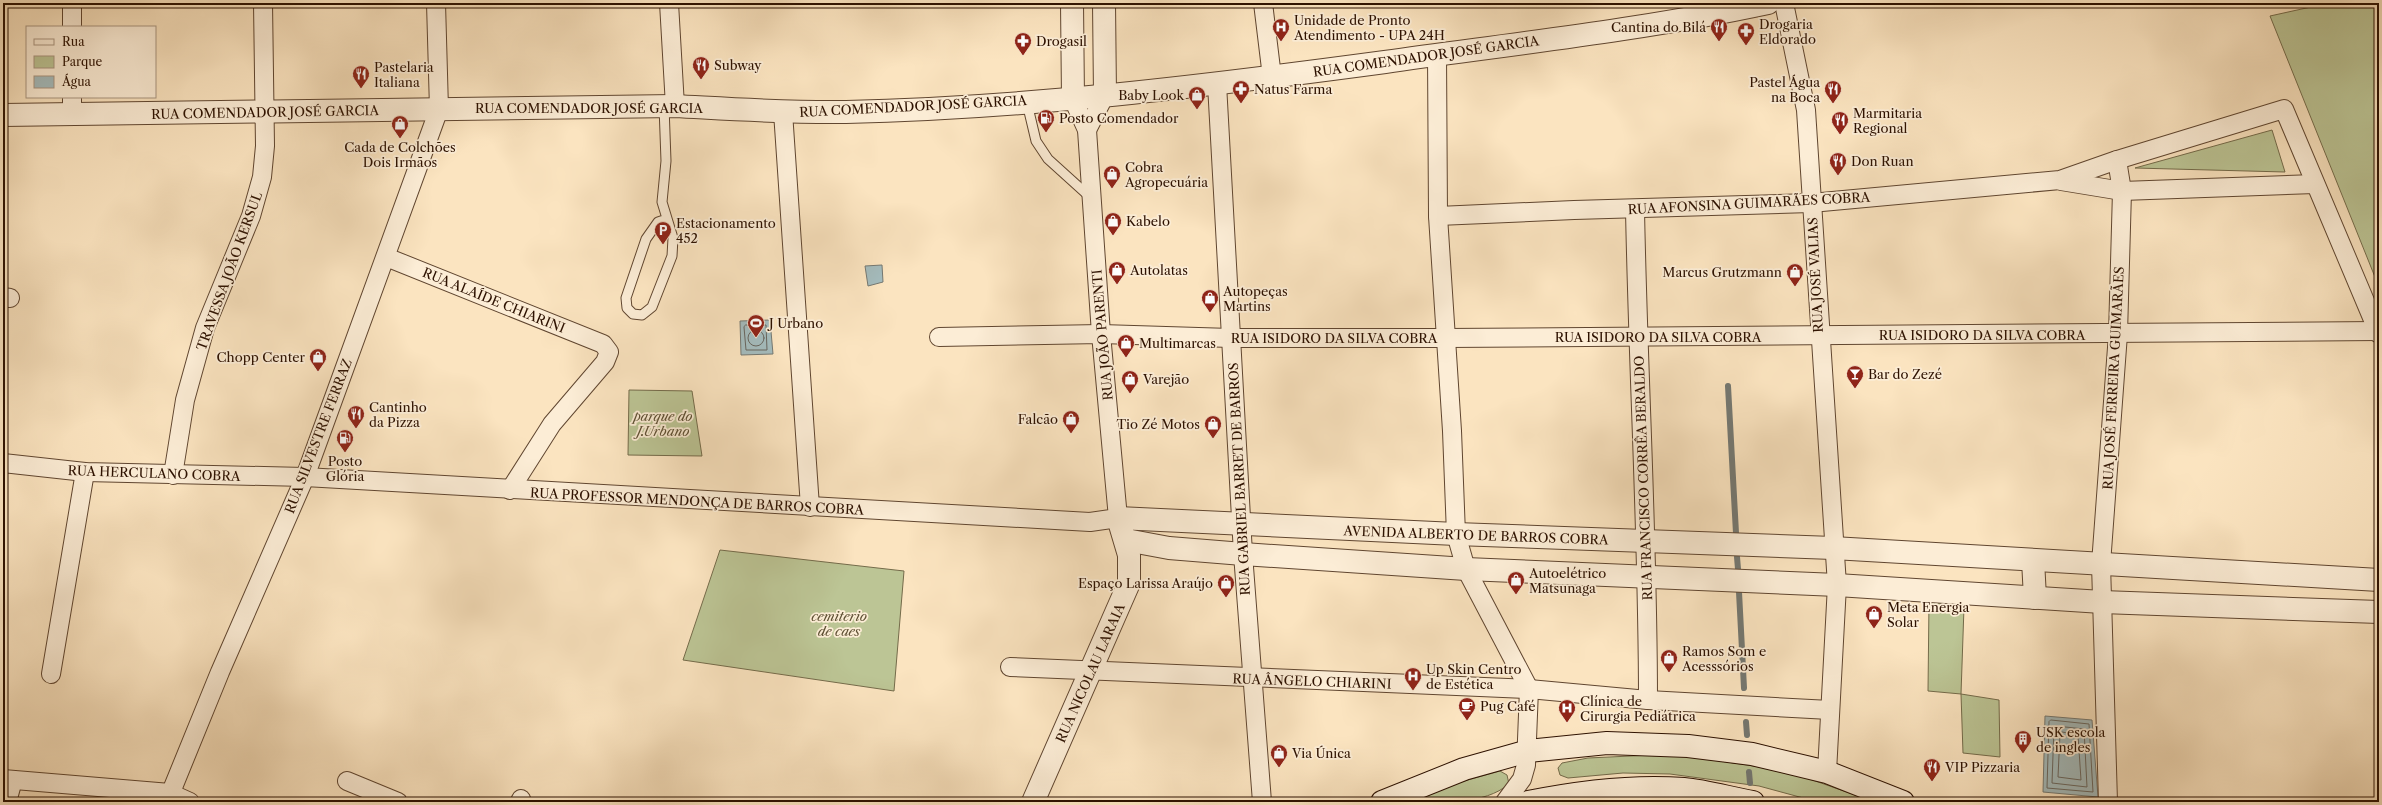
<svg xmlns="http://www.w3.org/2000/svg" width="2382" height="805" font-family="'Libre Caslon Text',serif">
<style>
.green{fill:#bcc595;stroke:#746b4a}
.water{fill:#a4bcbe;stroke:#747872}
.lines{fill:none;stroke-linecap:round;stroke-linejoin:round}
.shore{stroke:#68665f;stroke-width:1}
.stream{stroke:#747872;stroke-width:6}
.service-casing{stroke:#604630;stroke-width:11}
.minor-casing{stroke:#604630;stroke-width:20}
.tertiary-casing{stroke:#604630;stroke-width:24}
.secondary-casing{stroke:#2d1100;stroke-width:24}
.service{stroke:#fcedd6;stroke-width:9}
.minor{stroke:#fcedd6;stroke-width:18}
.tertiary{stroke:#fcedd6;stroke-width:22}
.secondary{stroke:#fcedd6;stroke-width:22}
.labels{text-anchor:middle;stroke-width:3.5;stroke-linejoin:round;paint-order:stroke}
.poi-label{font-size:13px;fill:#2d1100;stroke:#fcedd6;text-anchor:start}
.street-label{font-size:13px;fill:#2d1100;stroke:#fcedd6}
.park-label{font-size:13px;font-style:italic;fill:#5f5034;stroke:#fcedd6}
</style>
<rect width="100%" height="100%" fill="#fbe4c0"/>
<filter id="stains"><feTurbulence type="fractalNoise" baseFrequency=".005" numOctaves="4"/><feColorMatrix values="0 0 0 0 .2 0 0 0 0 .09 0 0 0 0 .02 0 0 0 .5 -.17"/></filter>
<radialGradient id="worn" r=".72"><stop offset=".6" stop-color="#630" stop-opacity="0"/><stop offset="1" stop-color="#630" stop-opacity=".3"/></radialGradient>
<g class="green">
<polygon points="2329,3 2379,3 2379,287 2270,16"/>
<polygon points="2272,130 2285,172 2135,168"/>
<polygon points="629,390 692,391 702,456 628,455"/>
<polygon points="720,550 904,571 894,691 683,660"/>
<polygon points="1929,601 1964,607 1961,694 1999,700 2000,757 1963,753 1961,694 1928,691"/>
<polygon points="1674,754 1787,771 1875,802 1818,802 1759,786 1670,774 1623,773 1568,778 1560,775 1558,768 1562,763 1588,758"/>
<path d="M1500 771 1507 775 1509 784C1484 805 1443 802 1412 802L1450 785Z"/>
</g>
<g class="water">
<polygon points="882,265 883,282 868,286 865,266"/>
<polygon points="770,320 773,354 741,355 740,321"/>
<polygon points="2045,716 2092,720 2098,797 2043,792"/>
</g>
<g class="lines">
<g class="shore">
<polygon points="746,325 766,325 767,350 746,350 744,327"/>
<circle cx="756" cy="338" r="8"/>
<polygon points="2051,720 2089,724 2093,792 2047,788 2049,722"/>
<polygon points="2056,726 2084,729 2087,787 2052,783 2054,728"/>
<polygon points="2062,732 2078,735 2081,780 2058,777 2060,734"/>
</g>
<g class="stream">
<polyline points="1728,386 1736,533"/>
<polyline points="1737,557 1738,569"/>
<polyline points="1739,592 1744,688"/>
<polyline points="1746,722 1747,735"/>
<polyline points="1749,772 1750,783"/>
</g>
<g class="service-casing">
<g id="service">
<polyline points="1027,103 1036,141 1048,159 1090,197"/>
<polyline points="664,106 666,161 662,202 673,238 672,256 652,307 642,315 633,314 627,308 626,298 646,239 658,222 667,219"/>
</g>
</g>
<g class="minor-casing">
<g id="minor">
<polyline points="669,3 675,106"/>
<polyline points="1263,3 1272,77"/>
<polyline points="1784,3 1806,110 1837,585 1827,772"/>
<polyline points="72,27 72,3"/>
<polyline points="1437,55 1438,216 1452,431 1456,534 1466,569 1529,689 1526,765 1522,779 1505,802"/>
<polyline points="1217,84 1243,554 1262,802"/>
<polyline points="783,112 810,507"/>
<polyline points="72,114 72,97"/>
<polyline points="1087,130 1105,95"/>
<polyline points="2061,181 2122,191 2315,184"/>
<path d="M1635 209C1638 373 1648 536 1648 700"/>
<polyline points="1438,216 1574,210 1811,203 2060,180 2117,160 2284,109 2379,334"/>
<polyline points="386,257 603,344 609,352 605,362 552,424 510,490"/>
<polyline points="3,297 10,298"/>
<polyline points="939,337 1101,334 1231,338 1445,338 2378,331"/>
<polyline points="3,463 85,472 305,477 1090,522 1118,518 1101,334 1087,130 1073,99"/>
<polyline points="173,475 185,400 205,328 251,216 262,177 265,146 263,3"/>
<polyline points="1010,667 1529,689 1648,700 1830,710"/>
<polyline points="51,674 85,472"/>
<polyline points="3,779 170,793 190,802"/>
<polyline points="347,781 398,802"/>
<polyline points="7,802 13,780"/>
<polyline points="167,802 220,672 305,477 439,109 436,3"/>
<polyline points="520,802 521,799"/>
<polyline points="2108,802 2101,564 2118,334 2122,191 2117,160"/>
</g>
</g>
<g class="tertiary-casing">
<g id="tertiary">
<polyline points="1072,3 1073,99"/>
<polyline points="1104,3 1105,95"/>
<path d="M3 115 675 106C732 109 789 113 846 112 1027 108 1206 86 1385 62 1513 44 1642 30 1768 3"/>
<polyline points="1126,540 1169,548 1243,554 1466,569 1837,585 2102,602 2379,612"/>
<polyline points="2033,560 2035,598"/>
<polyline points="1033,802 1129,583 1129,555 1118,518 1456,534 1833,548 2379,580"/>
</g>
</g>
<g class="secondary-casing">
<g id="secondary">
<polyline points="1382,802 1464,769 1528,751 1607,743 1688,746 1752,754 1827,772 1903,802"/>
<path d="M1528 802C1578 792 1632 785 1684 789 1706 791 1730 798 1753 802"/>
</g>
</g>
<use href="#service" class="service"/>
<use href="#minor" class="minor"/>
<use href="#tertiary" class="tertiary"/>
<use href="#secondary" class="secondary"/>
</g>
<defs>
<g id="hospital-pin" transform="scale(0.9)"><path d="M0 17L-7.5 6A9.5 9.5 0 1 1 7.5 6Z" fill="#8f2418" stroke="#fcedd6"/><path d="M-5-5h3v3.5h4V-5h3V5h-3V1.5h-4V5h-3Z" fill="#fff"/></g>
<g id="restaurant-pin" transform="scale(0.9)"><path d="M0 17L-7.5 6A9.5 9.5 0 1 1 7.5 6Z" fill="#8f2418" stroke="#fcedd6"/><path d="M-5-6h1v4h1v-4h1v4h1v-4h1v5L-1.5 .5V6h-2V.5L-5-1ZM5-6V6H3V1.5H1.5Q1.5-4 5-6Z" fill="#fff"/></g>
<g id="pharmacy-pin" transform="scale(0.9)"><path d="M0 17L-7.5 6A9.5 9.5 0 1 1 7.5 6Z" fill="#8f2418" stroke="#fcedd6"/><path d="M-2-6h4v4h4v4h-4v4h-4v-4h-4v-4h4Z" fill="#fff"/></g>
<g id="shop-pin" transform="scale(0.9)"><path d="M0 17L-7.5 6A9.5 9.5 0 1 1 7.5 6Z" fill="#8f2418" stroke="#fcedd6"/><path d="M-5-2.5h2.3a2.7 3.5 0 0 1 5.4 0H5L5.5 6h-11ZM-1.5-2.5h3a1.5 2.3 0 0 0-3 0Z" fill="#fff"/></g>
<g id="fuel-pin" transform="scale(0.9)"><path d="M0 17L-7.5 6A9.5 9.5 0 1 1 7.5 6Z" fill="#8f2418" stroke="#fcedd6"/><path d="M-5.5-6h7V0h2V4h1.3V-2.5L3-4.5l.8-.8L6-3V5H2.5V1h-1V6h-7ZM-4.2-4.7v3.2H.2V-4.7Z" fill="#fff"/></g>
<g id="parking-pin" transform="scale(0.9)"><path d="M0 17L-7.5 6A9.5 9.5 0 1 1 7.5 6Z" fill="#8f2418" stroke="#fcedd6"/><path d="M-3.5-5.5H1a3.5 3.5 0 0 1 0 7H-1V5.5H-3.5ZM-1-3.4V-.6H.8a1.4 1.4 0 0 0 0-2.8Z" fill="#fff"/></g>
<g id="stadium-pin" transform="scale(0.9)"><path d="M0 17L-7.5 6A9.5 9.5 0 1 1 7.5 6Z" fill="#8f2418" stroke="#fcedd6"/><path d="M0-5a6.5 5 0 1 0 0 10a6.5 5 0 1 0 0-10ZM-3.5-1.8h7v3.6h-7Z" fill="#fff"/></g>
<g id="bar-pin" transform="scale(0.9)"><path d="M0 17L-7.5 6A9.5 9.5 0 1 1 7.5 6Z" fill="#8f2418" stroke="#fcedd6"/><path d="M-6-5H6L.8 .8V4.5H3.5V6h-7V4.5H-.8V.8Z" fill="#fff"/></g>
<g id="cafe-pin" transform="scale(0.9)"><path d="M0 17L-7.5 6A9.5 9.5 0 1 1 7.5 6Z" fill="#8f2418" stroke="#fcedd6"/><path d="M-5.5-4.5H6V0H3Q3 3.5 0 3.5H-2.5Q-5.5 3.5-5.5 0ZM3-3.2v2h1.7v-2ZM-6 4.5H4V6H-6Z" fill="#fff"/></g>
<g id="building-pin" transform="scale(0.9)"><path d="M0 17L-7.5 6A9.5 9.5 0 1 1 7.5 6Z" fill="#8f2418" stroke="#fcedd6"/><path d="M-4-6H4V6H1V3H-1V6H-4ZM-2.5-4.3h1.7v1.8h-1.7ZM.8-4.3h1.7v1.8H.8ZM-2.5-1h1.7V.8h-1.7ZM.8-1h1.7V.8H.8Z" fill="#fff"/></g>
</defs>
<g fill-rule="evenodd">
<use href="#hospital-pin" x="1281" y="27"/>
<use href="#restaurant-pin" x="1719" y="27"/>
<use href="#pharmacy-pin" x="1746" y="31"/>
<use href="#pharmacy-pin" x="1023" y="41"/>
<use href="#restaurant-pin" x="701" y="65"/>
<use href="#restaurant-pin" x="361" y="74"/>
<use href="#pharmacy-pin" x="1241" y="89"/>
<use href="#restaurant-pin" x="1833" y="89"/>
<use href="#shop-pin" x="1197" y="95"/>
<use href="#fuel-pin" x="1046" y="118"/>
<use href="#restaurant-pin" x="1840" y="120"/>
<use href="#shop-pin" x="400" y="124"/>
<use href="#restaurant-pin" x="1838" y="161"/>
<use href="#shop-pin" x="1112" y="174"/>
<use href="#shop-pin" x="1113" y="221"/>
<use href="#parking-pin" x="663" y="230"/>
<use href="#shop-pin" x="1117" y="270"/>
<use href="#shop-pin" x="1795" y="272"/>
<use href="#shop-pin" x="1210" y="298"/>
<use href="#stadium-pin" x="756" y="323"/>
<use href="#shop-pin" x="1126" y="343"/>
<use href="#shop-pin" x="318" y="357"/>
<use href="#bar-pin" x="1855" y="374"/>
<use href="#shop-pin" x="1130" y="379"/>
<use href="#restaurant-pin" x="356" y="414"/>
<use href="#shop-pin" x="1071" y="419"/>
<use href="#shop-pin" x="1213" y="424"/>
<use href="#fuel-pin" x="345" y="438"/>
<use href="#shop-pin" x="1516" y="580"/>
<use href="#shop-pin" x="1226" y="583"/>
<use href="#shop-pin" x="1874" y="614"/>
<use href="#shop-pin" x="1669" y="658"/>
<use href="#hospital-pin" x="1413" y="676"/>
<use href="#cafe-pin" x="1467" y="706"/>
<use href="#hospital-pin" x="1567" y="708"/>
<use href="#building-pin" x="2023" y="739"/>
<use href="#shop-pin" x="1279" y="753"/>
<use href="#restaurant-pin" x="1932" y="767"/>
</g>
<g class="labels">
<g class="poi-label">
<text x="1294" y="25">Unidade de Pronto<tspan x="1294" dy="15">Atendimento - UPA 24H</tspan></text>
<text x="1759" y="29">Drogaria<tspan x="1759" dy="15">Eldorado</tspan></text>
<text x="1706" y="32" text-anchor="end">Cantina do Bilá</text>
<text x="1036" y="46">Drogasil</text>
<text x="714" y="70">Subway</text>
<text x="374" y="72">Pastelaria<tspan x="374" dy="15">Italiana</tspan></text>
<text x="1820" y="87" text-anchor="end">Pastel Água<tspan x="1820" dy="15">na Boca</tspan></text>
<text x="1254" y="94">Natus Farma</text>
<text x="1184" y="100" text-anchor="end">Baby Look</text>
<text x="1853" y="118">Marmitaria<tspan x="1853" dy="15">Regional</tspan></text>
<text x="1059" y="123">Posto Comendador</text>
<text x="400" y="152" text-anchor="middle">Cada de Colchões<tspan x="400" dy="15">Dois Irmãos</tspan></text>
<text x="1851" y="166">Don Ruan</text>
<text x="1125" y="172">Cobra<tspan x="1125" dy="15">Agropecuária</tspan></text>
<text x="1126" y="226">Kabelo</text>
<text x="676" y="228">Estacionamento<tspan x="676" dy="15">452</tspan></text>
<text x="1130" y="275">Autolatas</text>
<text x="1782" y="277" text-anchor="end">Marcus Grutzmann</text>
<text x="1223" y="296">Autopeças<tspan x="1223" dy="15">Martins</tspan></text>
<text x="769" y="328">J Urbano</text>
<text x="1139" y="348">Multimarcas</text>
<text x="305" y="362" text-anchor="end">Chopp Center</text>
<text x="1868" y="379">Bar do Zezé</text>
<text x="1143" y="384">Varejão</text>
<text x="369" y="412">Cantinho<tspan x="369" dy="15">da Pizza</tspan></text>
<text x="1058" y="424" text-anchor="end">Falcão</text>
<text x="1200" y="429" text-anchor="end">Tio Zé Motos</text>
<text x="345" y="466" text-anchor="middle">Posto<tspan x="345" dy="15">Glória</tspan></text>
<text x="1529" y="578">Autoelétrico<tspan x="1529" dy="15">Matsunaga</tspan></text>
<text x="1213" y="588" text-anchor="end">Espaço Larissa Araújo</text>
<text x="1887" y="612">Meta Energia<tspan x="1887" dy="15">Solar</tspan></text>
<text x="1682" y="656">Ramos Som e<tspan x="1682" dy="15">Acesssórios</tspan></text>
<text x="1426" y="674">Up Skin Centro<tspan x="1426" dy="15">de Estética</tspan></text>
<text x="1580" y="706">Clínica de<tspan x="1580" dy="15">Cirurgia Pediátrica</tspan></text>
<text x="1480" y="711">Pug Café</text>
<text x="2036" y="737">USK escola<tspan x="2036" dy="15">de ingles</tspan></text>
<text x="1292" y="758">Via Única</text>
<text x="1945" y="772">VIP Pizzaria</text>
</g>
<g class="street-label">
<text transform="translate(1426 56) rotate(-8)" y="5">RUA COMENDADOR JOSÉ GARCIA</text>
<text transform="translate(913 106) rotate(-3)" y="5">RUA COMENDADOR JOSÉ GARCIA</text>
<text x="589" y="113">RUA COMENDADOR JOSÉ GARCIA</text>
<text transform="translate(265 112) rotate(-1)" y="5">RUA COMENDADOR JOSÉ GARCIA</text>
<text transform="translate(1749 203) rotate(-3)" y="5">RUA AFONSINA GUIMARÃES COBRA</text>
<text transform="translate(229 271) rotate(-70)" y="5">TRAVESSA JOÃO KERSUL</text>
<text transform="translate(1815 275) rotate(-93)" y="5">RUA JOSÉ VALIAS</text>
<text transform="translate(494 300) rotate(22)" y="5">RUA ALAÍDE CHIARINI</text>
<text transform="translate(1102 335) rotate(-95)" y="5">RUA JOÃO PARENTI</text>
<text x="1982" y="340">RUA ISIDORO DA SILVA COBRA</text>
<text x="1658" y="342">RUA ISIDORO DA SILVA COBRA</text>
<text x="1334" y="343">RUA ISIDORO DA SILVA COBRA</text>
<text transform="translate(2113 378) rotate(-87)" y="5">RUA JOSÉ FERREIRA GUIMARÃES</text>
<text transform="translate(318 436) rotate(-69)" y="5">RUA SILVESTRE FERRAZ</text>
<text transform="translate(154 473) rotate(2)" y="5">RUA HERCULANO COBRA</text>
<text transform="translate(1643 478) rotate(-92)" y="5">RUA FRANCISCO CORRÊA BERALDO</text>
<text transform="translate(1239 479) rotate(-93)" y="5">RUA GABRIEL BARRET DE BARROS</text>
<text transform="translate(697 501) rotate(3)" y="5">RUA PROFESSOR MENDONÇA DE BARROS COBRA</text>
<text transform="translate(1476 535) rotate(2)" y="5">AVENIDA ALBERTO DE BARROS COBRA</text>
<text transform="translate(1090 673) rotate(-66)" y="5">RUA NICOLAU LARAIA</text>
<text transform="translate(1312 681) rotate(2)" y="5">RUA ÂNGELO CHIARINI</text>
</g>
<g class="park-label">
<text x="663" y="421">parque do<tspan x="663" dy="15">J.Urbano</tspan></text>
<text x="839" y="621">cemiterio<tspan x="839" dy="15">de caes</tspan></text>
</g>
</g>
<rect width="2382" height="805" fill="none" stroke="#fbe4c0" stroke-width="16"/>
<rect x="4" y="4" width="2374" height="797" fill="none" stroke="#2d1100" stroke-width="2"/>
<rect x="8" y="8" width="2366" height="789" fill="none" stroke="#2d1100"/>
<rect x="26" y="26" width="130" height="72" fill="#fcedd6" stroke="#a99580"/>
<rect x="34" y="39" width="20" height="6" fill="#fcedd6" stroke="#a99580"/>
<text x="62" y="46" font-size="12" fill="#2d1100">Rua</text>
<rect x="34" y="56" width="20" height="12" fill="#bcc595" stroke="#a99580"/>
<text x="62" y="66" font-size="12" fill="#2d1100">Parque</text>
<rect x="34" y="76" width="20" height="12" fill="#a4bcbe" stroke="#a99580"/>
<text x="62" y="86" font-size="12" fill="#2d1100">Água</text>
<rect width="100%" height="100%" filter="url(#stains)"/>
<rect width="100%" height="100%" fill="url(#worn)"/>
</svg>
